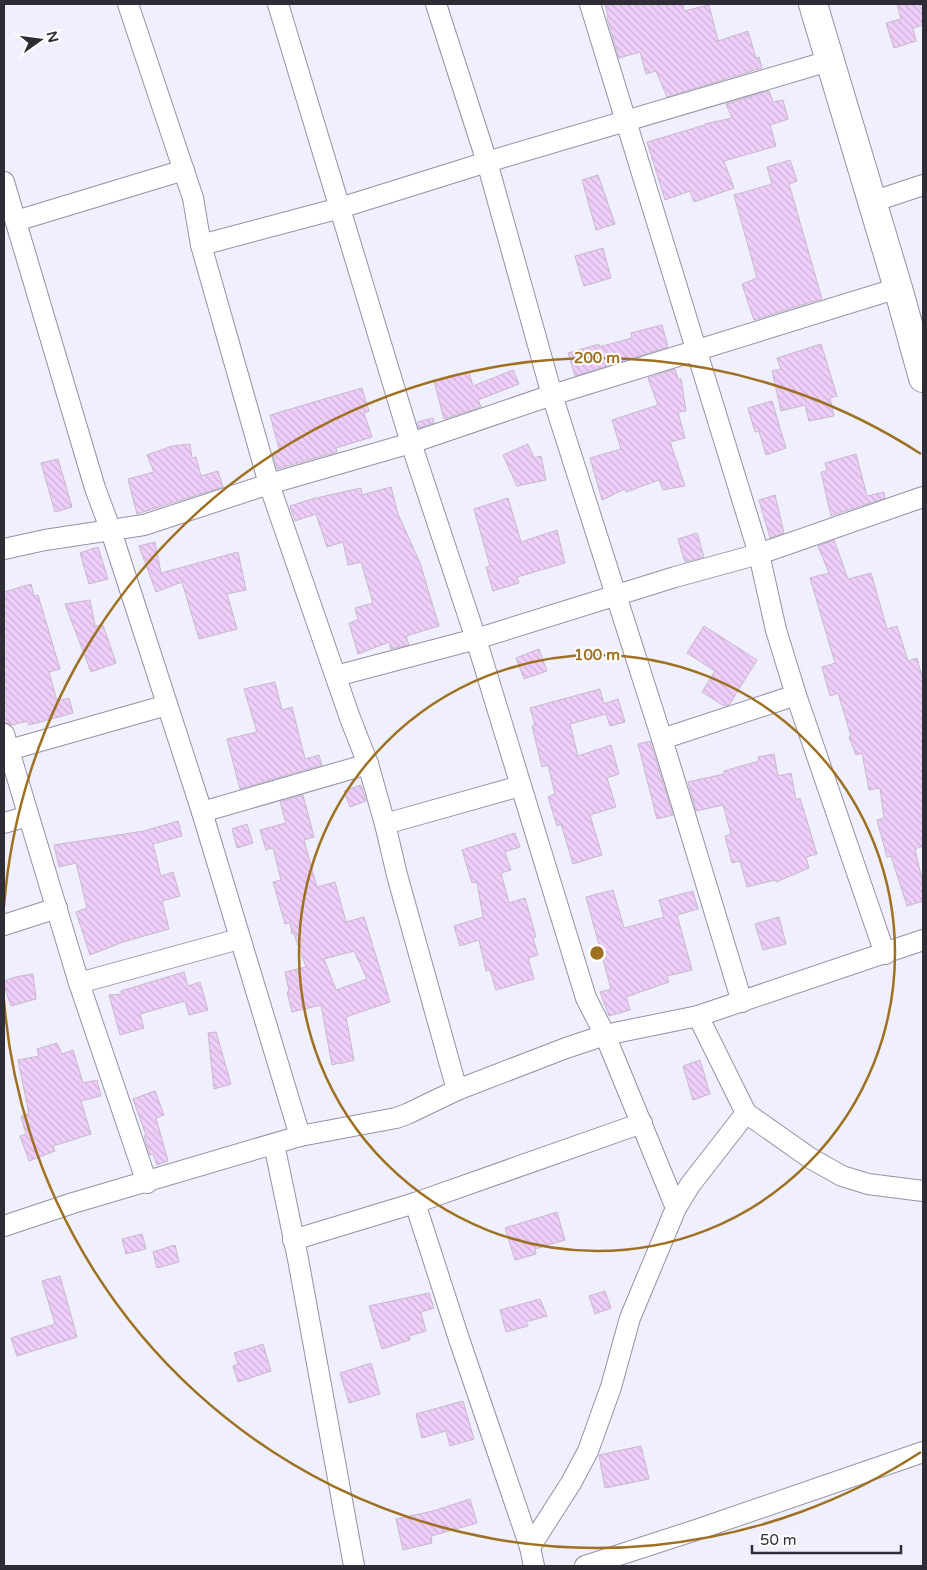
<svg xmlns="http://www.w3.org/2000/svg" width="927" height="1570" font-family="'Varela Round',sans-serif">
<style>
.building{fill:url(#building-back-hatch);stroke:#c7b9cc;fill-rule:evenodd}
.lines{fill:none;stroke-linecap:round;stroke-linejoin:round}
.street-casing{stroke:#9392a7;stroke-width:22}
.secondary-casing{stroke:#9392a7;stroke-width:30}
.street{stroke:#fff;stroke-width:20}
.secondary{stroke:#fff;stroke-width:28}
.ring{fill:none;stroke:#9e7022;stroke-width:2.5}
.centre{fill:#9e7022;stroke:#fefefe;stroke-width:2.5}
.ring-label{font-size:15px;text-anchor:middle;font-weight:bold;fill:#9e7022;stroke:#fefefe;stroke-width:4;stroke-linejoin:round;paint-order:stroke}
</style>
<defs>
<pattern id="building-back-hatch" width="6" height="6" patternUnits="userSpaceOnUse" patternTransform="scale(1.25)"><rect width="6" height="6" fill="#efcefa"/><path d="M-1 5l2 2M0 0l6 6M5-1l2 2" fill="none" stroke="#cdb1d7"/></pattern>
</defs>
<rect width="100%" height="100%" fill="#f0effd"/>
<g class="building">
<polygon points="605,4 683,4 684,11 709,5 718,41 748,31 756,58 759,57 762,68 667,97 656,71 646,74 640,52 619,58 607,18 608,17"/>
<polygon points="897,4 920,4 923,14 923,25 913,28 916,41 894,48 886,23 901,19"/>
<polygon points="769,91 773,102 783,100 788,119 770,125 776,146 724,161 734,188 694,202 690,191 665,200 647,142 705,125 705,124 732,118 726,104"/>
<polygon points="790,160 797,181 789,184 822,299 754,320 742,284 757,278 734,195 772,184 767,167"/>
<polygon points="598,175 615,224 596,230 582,180"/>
<polygon points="603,248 611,278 584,286 575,256"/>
<polygon points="662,325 668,347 575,376 568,353 599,344 599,347 632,338 631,333"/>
<polygon points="821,344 837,396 830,398 834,416 809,421 805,405 781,411 772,371 781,369 777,358"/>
<polygon points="675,369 678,379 681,379 686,411 678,412 685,438 670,442 685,486 663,490 659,480 626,492 625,489 602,500 590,458 621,449 612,420 658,405 648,378"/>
<polygon points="513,370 519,384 478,400 481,407 444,419 434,381 469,372 473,386"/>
<polygon points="362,388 369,411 364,413 372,437 336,448 337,452 277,469 273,454 280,452 270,415"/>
<polygon points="772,401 786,448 766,455 759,431 755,432 748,408"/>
<polygon points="433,418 434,423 419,428 417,422"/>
<polygon points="190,444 192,458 196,457 201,476 218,471 223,487 137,514 128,479 154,472 147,455 172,446"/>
<polygon points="528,444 534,458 541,456 546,480 517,486 503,455"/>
<polygon points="856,454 867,496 884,492 885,498 831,516 821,472 827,471 825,463"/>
<polygon points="58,459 72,507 55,512 41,463"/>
<polygon points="391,487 398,514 420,563 439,626 406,636 409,645 391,649 389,642 358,654 349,623 358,620 355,608 373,603 361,562 348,565 343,542 327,547 316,514 295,521 290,506 312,499 361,488 362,495"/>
<polygon points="775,495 784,533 770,538 759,500"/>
<polygon points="508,498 521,542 557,530 565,563 517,577 519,583 493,591 486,567 490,566 474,509"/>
<polygon points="697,533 704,557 685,562 678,539"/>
<polygon points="834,540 848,579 871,573 887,629 897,626 908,661 917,658 923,681 923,846 915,849 923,884 923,901 907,906 891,856 887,857 877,820 884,818 880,788 869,790 862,753 856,755 849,737 851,736 838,693 830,696 822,667 835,663 810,578 829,573 818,546"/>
<polygon points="155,542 161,573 238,552 246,590 227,594 237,629 199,639 182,582 156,592 139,546"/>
<polygon points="98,547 108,579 89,584 80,553"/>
<polygon points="31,584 34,596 38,595 60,669 49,672 57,701 69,698 73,713 29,725 27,721 12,725 4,722 4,592"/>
<polygon points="90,600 95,626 103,625 116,663 91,672 65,604"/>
<polygon points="704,626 757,660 729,705 724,706 702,692 715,671 687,653"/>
<polygon points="539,649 547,671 524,679 516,658"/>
<polygon points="275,682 282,710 292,707 305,759 319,755 322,765 240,789 227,739 257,732 244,689"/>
<polygon points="600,689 604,704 618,699 625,722 610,726 606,714 570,724 578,756 611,745 619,774 607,778 616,807 590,815 602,855 573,864 561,824 557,826 548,797 555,794 548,765 542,767 532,726 535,725 530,708"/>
<polygon points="650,741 673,815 657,819 638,744"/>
<polygon points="774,754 778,776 791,773 796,800 800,798 817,854 806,857 809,868 776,882 775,880 747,887 740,861 732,863 725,836 731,834 723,805 696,811 688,782 724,774 724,771 759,761 758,757"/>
<polygon points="361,785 366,801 350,807 344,791"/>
<path d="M303 795 314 837 304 840 317 887 335 882 346 922 364 917 390 1002 346 1017 354 1060 339 1064V1063L332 1065 321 1005 292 1012 287 992 289 991 285 972 306 967 294 934H292L290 923 285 924 273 882 281 880 273 848 266 850 260 830 286 823 280 802ZM354 951 367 979 336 990 324 959Z"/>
<polygon points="178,821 182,836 153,844 161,876 173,872 180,896 162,901 169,929 123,942 90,955 76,912 87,908 76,863 59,867 54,845 144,831"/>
<polygon points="247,824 253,843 237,848 232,829"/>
<polygon points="515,833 520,847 505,852 511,870 501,873 509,903 525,898 536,937 533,938 538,955 528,958 534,979 496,990 490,970 486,971 479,940 460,946 454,926 483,917 477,882 472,883 462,850"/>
<polygon points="613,890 624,928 664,917 659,900 693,891 698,909 677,915 692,970 667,976 669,982 626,997 630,1010 609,1016 600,992 611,989 586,897"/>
<polygon points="779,917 786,944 763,950 755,924"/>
<polygon points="184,972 188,986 200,982 208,1010 189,1015 185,1001 140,1014 144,1028 120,1035 109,995 122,994 121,991"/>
<polygon points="33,974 36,999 11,1006 4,986 4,981 15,977"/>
<polygon points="216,1032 231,1084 214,1089 208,1033"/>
<polygon points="57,1043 62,1054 73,1050 83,1083 97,1080 101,1096 81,1101 91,1134 53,1146 55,1151 29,1161 20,1136 26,1134 21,1116 29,1114 18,1060 39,1056 37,1049"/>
<polygon points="700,1060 710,1094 693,1100 683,1066"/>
<polygon points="155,1091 164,1115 156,1118 168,1161 157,1165 153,1154 150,1155 144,1136 146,1135 133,1099"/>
<polygon points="557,1212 565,1240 535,1249 536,1254 515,1260 505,1228"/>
<polygon points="142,1234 146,1249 126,1254 122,1239"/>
<polygon points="175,1245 179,1262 157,1268 153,1252"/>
<polygon points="60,1276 77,1337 17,1356 11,1338 55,1324 42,1281"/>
<polygon points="605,1291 611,1308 595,1314 589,1296"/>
<polygon points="429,1293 434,1308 421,1312 426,1331 409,1336 410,1340 382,1349 369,1306"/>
<polygon points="540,1299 547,1316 526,1322 528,1326 506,1332 500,1310"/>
<polygon points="263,1344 271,1371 238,1382 233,1366 238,1364 234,1353"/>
<polygon points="371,1363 380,1394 349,1403 340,1373"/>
<polygon points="463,1401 474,1439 450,1446 446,1431 422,1438 416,1414"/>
<polygon points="641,1446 649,1479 605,1488 599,1455"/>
<polygon points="470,1499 477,1523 431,1536 432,1543 403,1550 396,1519 433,1511"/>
</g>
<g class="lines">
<g class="street-casing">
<g id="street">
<polyline points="128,4 193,198 201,245 269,484 350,718 368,764 385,824 397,875 457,1090"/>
<polyline points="278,4 411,443 476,639 586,998 605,1035 676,1208"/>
<polyline points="436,4 487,162 552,395 662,739 742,1002"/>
<polyline points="590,4 759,554 776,630 796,695 885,954"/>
<polyline points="4,182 95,488 111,531 202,812 300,1136"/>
<polyline points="872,202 923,185"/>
<polyline points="16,221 184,170"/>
<polyline points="201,245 340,208 487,162 829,61"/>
<polyline points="4,549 45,540 144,525 269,484 411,443 552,395 898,288"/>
<polyline points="336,676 476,639 675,577 759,554 923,497"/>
<polyline points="4,734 79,983 147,1183"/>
<polyline points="662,739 796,695"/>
<polyline points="9,750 167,705"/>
<polyline points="202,812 368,764"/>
<polyline points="4,823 28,816"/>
<polyline points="385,824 520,786"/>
<polyline points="4,925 57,908"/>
<polyline points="79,983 239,939"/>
<polyline points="698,1016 746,1113 810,1158 842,1176 868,1184 923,1191"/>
<polyline points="274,1144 298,1259 354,1566"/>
<polyline points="415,1203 459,1339 530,1547"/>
<polyline points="4,1226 73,1203 300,1136 396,1118 407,1114 457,1090 566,1048 605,1035 698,1016 923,940"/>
<polyline points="293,1240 415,1203 642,1123"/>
<polyline points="534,1566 530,1547 571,1483 588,1451 611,1387 630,1318 676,1208 690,1185 746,1113"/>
<polyline points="585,1566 696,1530 923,1452"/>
</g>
</g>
<g class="secondary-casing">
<polyline id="secondary" points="813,4 898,288 923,378"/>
</g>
<use href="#street" class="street"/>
<use href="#secondary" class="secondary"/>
</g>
<g class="ring">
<circle cx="597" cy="953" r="298"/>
<path d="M921 1452A595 595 0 0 1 4 1000M4 906A595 595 0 0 1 921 454"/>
</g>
<circle cx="597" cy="953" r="8" class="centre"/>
<g class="ring-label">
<text x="597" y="363">200 m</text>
<text x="597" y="660">100 m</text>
</g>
<rect width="927" height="1570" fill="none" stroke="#2e2d36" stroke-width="10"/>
<g transform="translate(40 40) rotate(76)" stroke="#fefefe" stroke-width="4" paint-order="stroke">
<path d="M0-4L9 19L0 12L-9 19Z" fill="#2e2d36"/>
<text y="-8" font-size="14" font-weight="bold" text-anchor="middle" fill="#2e2d36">N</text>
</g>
<path d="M752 1545v8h149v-8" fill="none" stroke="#2e2d36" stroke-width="2.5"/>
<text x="760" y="1545" font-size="15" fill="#2e2d36" stroke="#fefefe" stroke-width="4" paint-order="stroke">50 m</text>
</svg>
